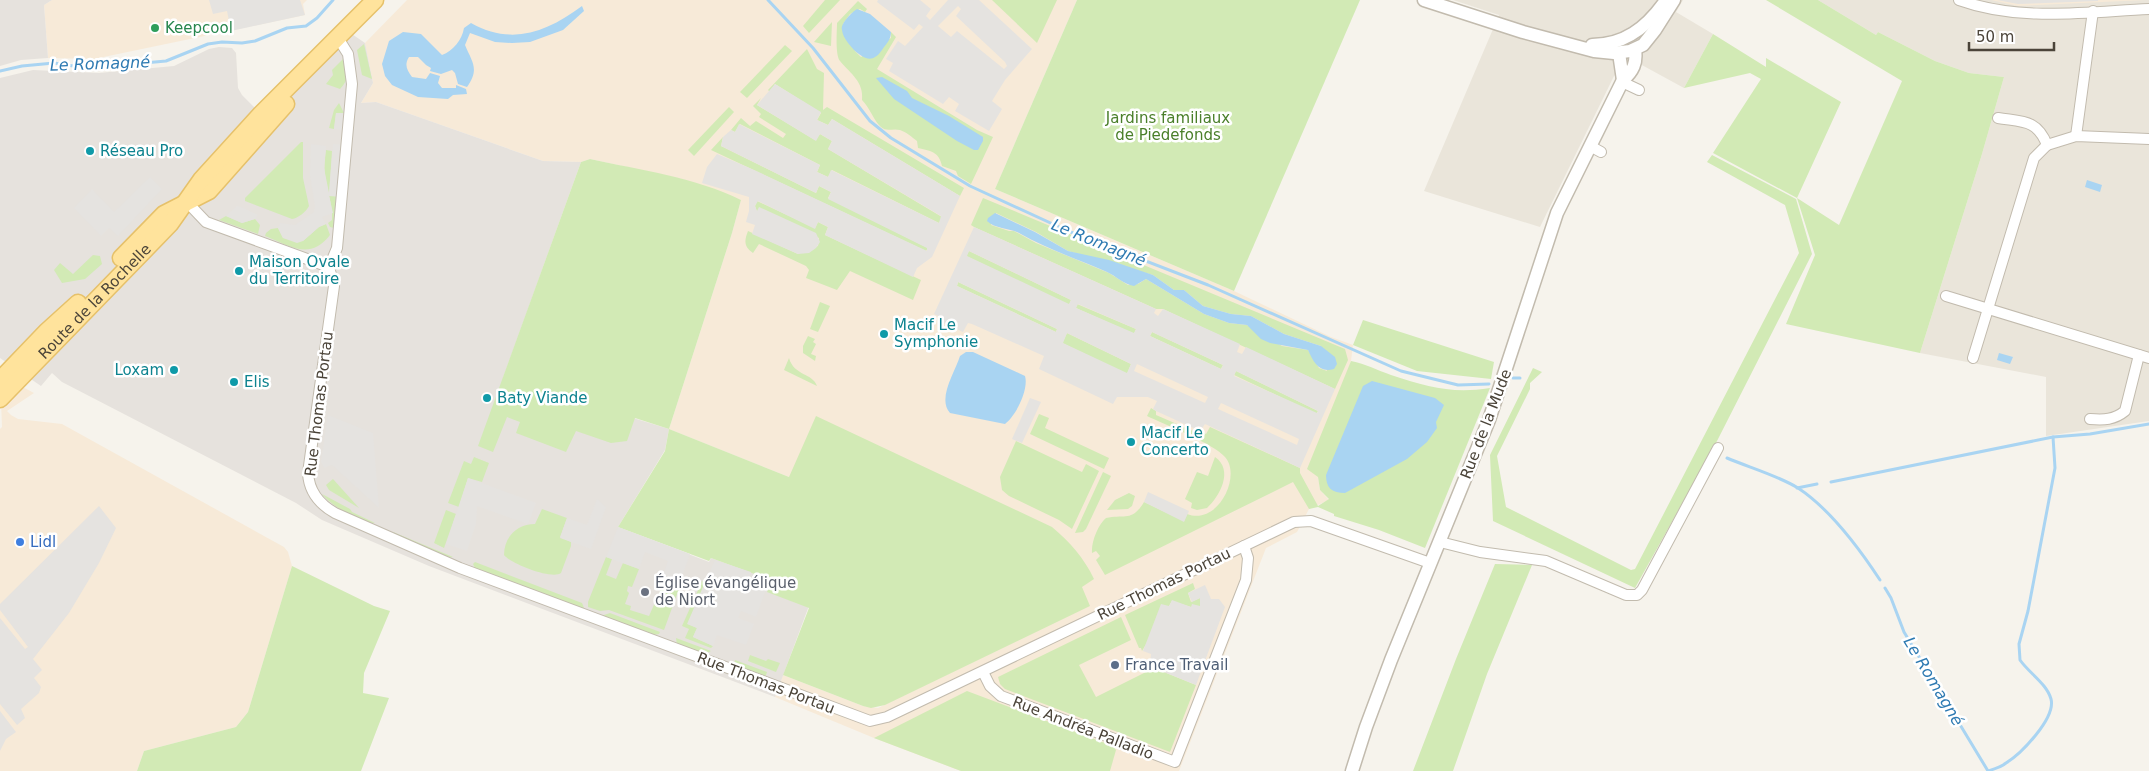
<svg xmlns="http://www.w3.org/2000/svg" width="2149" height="771" font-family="'DejaVu Sans',sans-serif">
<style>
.residential{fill:#eae5da}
.commercial{fill:#f7ead8}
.industrial{fill:#e6e2dd}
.green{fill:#d2eab5;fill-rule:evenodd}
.parking{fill:#e5e3e0;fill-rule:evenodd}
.water{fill:#a9d4f2}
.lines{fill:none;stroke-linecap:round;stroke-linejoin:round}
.stream{stroke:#a9d4f2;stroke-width:3}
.minor-casing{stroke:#c2bbae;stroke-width:12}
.tertiary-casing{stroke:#c2bbae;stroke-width:15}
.primary-casing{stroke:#e6c16a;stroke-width:19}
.minor{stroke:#fff;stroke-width:10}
.tertiary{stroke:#fff;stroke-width:12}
.primary{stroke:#ffe39c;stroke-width:16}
.leisure-dot{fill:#2e9e5b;stroke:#fff;stroke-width:2}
.culture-dot{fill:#0f9aa8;stroke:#fff;stroke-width:2}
.shop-dot{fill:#3f7fe0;stroke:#fff;stroke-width:2}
.worship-dot{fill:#6b7280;stroke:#fff;stroke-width:2}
.service-dot{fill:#5c6f8a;stroke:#fff;stroke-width:2}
.labels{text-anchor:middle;stroke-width:5;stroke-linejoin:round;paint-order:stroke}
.leisure-label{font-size:15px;fill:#27864d;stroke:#fff;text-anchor:start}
.park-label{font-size:15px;fill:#4a7f2a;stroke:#fff}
.culture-label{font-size:15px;fill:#0d838f;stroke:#fff;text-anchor:start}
.street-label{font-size:15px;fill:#4b4439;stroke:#fff}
.shop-label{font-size:15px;fill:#366cbe;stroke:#fff;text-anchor:start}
.worship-label{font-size:15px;fill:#5b616d;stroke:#fff;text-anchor:start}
.service-label{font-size:15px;fill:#4e5e75;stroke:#fff;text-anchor:start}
.water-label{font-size:16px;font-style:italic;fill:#2e7ab2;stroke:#fff}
</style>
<rect width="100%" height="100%" fill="#f6f3ec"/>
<g class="residential">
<polygon points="1453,0 1683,0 1676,12 1713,34 1684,88 1640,64 1620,71 1614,76 1540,227 1424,191 1499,15"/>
<polygon points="1818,0 2149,0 2149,421 2046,436 2046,377 1920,353 1982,154 2004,77 1969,73 1935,61 1878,32 1876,35"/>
</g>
<g class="commercial">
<polygon points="52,0 307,0 303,4 305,15 94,59 48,58 44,5"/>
<polygon points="407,0 1077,0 995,189 1234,291 1331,337 1353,345 1351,361 1318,477 1320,490 1329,500 1309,509 1297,532 1266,548 1179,771 961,771 874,738 775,697 783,675 863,706 878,708 1090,605 789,477 669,429 732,233 741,200 682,179 590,159 581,162 543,161 376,102 361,103 373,83 365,43"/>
<polygon points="1991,0 2146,0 2018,6"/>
<polygon points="0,375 34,393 7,411 11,415 18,419 62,424 284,547 288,552 292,566 248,712 236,727 144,751 137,771 0,771 0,429 2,427"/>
</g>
<g class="industrial">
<polygon points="0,0 52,0 44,5 48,58 21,60 0,66"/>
<polygon points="346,30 365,43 373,83 361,103 376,102 543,161 581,162 503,378 669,429 665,450 618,527 709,562 711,558 813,595 775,697 429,566 322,520 296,503 62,382 52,373 41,386 0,358 0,78 33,70 99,73 174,66 209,49 219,47 232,48 236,53 238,88 242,95 261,114"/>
</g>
<g class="green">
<polygon points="825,0 840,0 809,33 803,26"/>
<polygon points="992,0 1057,0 1037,43"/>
<polygon points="1077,0 1360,0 1234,291 995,189"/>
<polygon points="1766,0 1818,0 1876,35 1878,32 1935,61 1969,73 2004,77 1982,154 1920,353 1786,324 1815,255 1797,198 1713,153 1761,79 1750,73 1684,88 1713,34 1766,67 1766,58 1841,102 1797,198 1839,225 1902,81"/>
<path d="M858 1 867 9 865 12 860 9 850 14 843 24 855 51 861 57 891 38V32L896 37 877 69 977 130 993 137 971 184 958 176 956 171 942 166C939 151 930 151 918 148L917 141C912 137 906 132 900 130 893 128 886 132 881 127 874 121 870 108 862 100 864 82 851 74 840 61 835 55 837 31 837 23Z"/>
<polygon points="832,22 831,46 814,42"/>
<polygon points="364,44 372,79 362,75 357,50"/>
<polygon points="785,45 792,51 747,98 740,92"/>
<polygon points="807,49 817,69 824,73 823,110 827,107 964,188 960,196 832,119 828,125 817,120 821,113 775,84 770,92 768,90"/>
<path d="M343 59C350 69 349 80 340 89L326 84 333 75 332 70Z"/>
<polygon points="761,98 757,105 815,140 820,134 832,141 828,149 942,217 939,223 832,170 828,177 817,172 820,165 740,124 735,132 731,130 741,118 750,126 756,121 783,138 786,134 759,117 761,114 753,106"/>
<polygon points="339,103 344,113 336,113 334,129 329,128 334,110"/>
<polygon points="729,107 734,112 694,156 688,150"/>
<polygon points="723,137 721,146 816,193 819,186 831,192 828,198 928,248 926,251 711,150"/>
<path d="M301 142H303V178L309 206C306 212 298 218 292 219L245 201V198Z"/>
<path d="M326 150 332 151 329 196H336L334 228 330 227 328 223 332 220C333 205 327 190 325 175 324 167 325 158 326 150Z"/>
<polygon points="1712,155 1796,199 1812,254 1717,441 1635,588 1493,521 1490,455 1533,368 1542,372 1530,383 1530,389 1497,456 1506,507 1631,570 1635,569 1799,253 1785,205 1707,162"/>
<path d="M590 159C640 170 694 177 741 200L732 233 669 429 789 477 816 416 1052 527C1070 542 1084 558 1094 579L1082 587 1090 606 885 705 871 708 863 706 783 675 809 608 767 592 771 580 711 558 709 561 618 527 665 451 669 429 635 418 627 441 611 443 576 431 566 452 516 433 520 422 507 417 493 452 478 446 581 162Z"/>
<path d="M983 198 1345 349 1348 360 1335 389 1163 309H1156L974 227 971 225ZM996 213 1036 232 1068 251 1153 275 1174 290H1184L1203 306 1231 314 1251 316 1284 334 1321 346 1327 371 1319 368 1308 350 1282 346 1247 325 1229 323 1204 314 1146 279 1138 284 1128 285 1109 273 1036 243 1014 231H1009L991 225Z"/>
<path d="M757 201 815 228 818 222 828 227 825 235 921 280 913 300 850 271 837 290 806 278 809 270 806 266 759 244 753 253C744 247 744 241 748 231L798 254 818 246 819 238 757 212 755 206Z"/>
<polygon points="226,216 242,223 255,219 260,225 258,234 219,220"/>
<path d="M326 224 330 235C310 261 290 246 265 236L266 233 271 229 278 228 283 238 303 241 319 227Z"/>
<polygon points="969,251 1071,300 1069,305 966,256"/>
<polygon points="93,255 100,256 102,264 85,279 62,283 54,270 60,263 73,274"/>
<polygon points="958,282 1057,329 1056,332 957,286"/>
<polygon points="820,302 830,306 818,332 810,329"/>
<polygon points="1077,304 1136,329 1134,334 1076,308"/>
<polygon points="1363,320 1494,362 1491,379 1417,371 1353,345"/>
<polygon points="1152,332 1223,365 1221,369 1150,336"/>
<polygon points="1067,333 1131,364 1127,374 1062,343"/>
<polygon points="808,336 815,339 813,342 816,344 811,354 816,356 815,361 803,353 803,346"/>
<path d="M789 358C794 376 813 373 817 386L784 370Z"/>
<path d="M1351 361C1366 364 1377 370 1391 375 1428 387 1452 394 1490 388L1425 548 1379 530 1334 516V514L1318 507 1309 509 1293 482 1105 575 1096 560 1100 556 1096 551 1092 553C1091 542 1098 525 1106 518 1125 514 1132 522 1144 502L1184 521 1187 514C1218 526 1242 476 1225 457 1214 444 1164 424 1147 416L1151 408 1156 411V415L1193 431 1194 428 1206 434 1210 427 1300 468V473L1318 506 1329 499 1320 490 1318 477 1307 469Z"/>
<polygon points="1236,371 1318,411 1316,414 1234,375"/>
<polygon points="1039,414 1049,418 1045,428 1109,458 1104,469 1030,434"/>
<polygon points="1016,441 1082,472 1086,464 1099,471 1072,529 1059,520 1009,496 1002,490 1000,477"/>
<polygon points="474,457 489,463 482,482 468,478 459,507 448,503 464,461 471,464"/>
<path d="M1215 457C1234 470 1220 496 1207 508L1197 510 1191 508 1192 503 1185 499 1197 472 1208 476Z"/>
<polygon points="1103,472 1111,476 1086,529 1083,532 1075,533"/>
<polygon points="333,479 359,508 329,490 326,485"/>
<polygon points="1129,493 1135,496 1132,506 1128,509 1107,510 1115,500"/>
<path d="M322 494 350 509 352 512 375 523C359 523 332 506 322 494Z"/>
<path d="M542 509 567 518 560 537 571 542V546L561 573C552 580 511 564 504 555 504 537 517 524 535 524Z"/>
<polygon points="446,510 456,514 444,548 434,543"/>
<polygon points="393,532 453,557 445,558 395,535"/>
<polygon points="606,557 612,559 606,575 616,579 623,563 639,569 632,587 628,586 627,591 629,593 625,604 631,606 630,610 649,616 665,580 680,586 664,630 609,610 600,611 588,607 588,602"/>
<polygon points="475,562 582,603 585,610 475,568 473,564"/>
<polygon points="1495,564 1532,565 1487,674 1453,771 1413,771 1456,659"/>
<polygon points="292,566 374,606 390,611 364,673 363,693 389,698 361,771 137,771 144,751 236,727 248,712"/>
<polygon points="702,581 705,582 688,624 697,628 693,637 713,646 711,648 685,638 689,629 682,626"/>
<polygon points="1193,583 1195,589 1188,593 1191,602 1200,598 1200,606 1191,607 1172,601 1142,651 1141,648 1139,648 1125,615"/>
<polygon points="610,613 660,632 659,634 653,635 601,616"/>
<polygon points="1121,617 1131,640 1079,665 1096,697 1154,668 1196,685 1170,752 1005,689 1000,684 998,677"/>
<polygon points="676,638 711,651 703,655 677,645"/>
<polygon points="750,655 766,661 768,659 780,663 776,672 748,661"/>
<polygon points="735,660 767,672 765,678 734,666"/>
<polygon points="967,691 1113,746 1116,750 1110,771 961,771 874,738"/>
</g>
<g class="parking">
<polygon points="209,0 300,0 305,15 231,31 227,11 213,14"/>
<path d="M878 0H920L931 9 926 16 930 20 948 0H979L1032 49 1005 80 992 101 1002 109 989 131 955 111 959 104 949 97 943 104 889 71 893 63 886 59 898 41 905 46 923 27 919 24 914 30 877 2ZM958 6 961 9 956 16 1005 62 1007 66 1004 69 957 31 951 37 938 26Z"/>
<polygon points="1997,0 2098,0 2098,1 2018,4"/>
<polygon points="775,84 821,112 817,120 828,125 832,119 960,196 932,257 917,268 913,277 825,235 828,227 818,222 815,229 758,201 755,206 757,211 759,207 816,233 820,242 816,248 809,253 798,254 752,234 755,225 746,222 749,211 749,197 702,183 707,167 717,154 752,169 927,251 927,248 828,199 831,192 819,186 816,193 721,146 723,137 731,130 735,132 739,124 820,165 817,172 828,177 831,170 939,223 941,216 828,149 832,141 820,134 816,141 757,105"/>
<polygon points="336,113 350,114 348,131 334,129"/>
<polygon points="311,144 326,146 324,168 329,193 333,144 347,145 342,197 329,196 333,213 322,217 326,224 319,227 303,241 297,243 283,238 278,228 280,223 295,225 314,212 315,206 310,175"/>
<polygon points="150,177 162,189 118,236 109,228 101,236 74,208 92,189 114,212"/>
<polygon points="237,206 241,207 258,215 255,219 242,223 226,216"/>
<path d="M974 227 1156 309 1154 313 1158 316 1163 309 1240 344 1237 352 1242 354 1246 347 1335 389 1300 468 1205 424 1200 431 1156 411 1153 409 1157 401 1148 397H1117L1113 404 1039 369 1044 356 972 324 968 323 963 332 939 321 940 317 934 314ZM969 251 1071 300 1069 304 967 256ZM958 282 1057 329 1056 332 957 286ZM1078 304 1136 329 1134 333 1076 308ZM1152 332 1223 365 1221 369 1150 336ZM1067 333 1131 364 1127 373 1063 343ZM1137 364 1208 397 1205 403 1134 371ZM1236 371 1318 411 1317 413 1234 376ZM1221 403 1299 439 1297 445 1218 409Z"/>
<polygon points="1030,398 1041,402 1022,443 1012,439"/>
<polygon points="328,415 373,433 379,508 332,465 324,468 321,462"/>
<polygon points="468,478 536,503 528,524 477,506 476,524 467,551 446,544"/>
<polygon points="1148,492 1189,511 1184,522 1144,502"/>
<polygon points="597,499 606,507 591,549 560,538 567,518 587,525"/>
<polygon points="99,506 116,528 99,563 69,613 33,659 42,670 34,678 41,687 39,693 21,709 25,718 17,725 0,704 0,618 25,649 28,647 0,610 0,604"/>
<polygon points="618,527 690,554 679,585 662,579 668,561 645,552 639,569 606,557"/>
<polygon points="715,560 751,572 748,582 766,589 756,617 741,611 738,618 754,624 746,645 717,635 713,646 693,637 697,628 687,624"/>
<polygon points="1205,585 1211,599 1219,599 1225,607 1196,685 1154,668 1150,665 1151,654 1143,651 1161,604 1169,606 1172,600 1191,607 1192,604 1200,606 1200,598 1192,602 1188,593"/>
<polygon points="0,711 16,732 6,739 0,751"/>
</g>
<g class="water">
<path d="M582 6 584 11 563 30 530 42 512 43 495 42 470 33 465 45C472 62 480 69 467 87L458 84 455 73 452 70 441 74 430 71 431 68 426 65 418 57H409C404 65 407 70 412 77L426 79 430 73 440 76 438 83 442 88H456V85L466 89 467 94 453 95 448 99 418 97 392 85 385 76 382 64 389 41 403 32 421 34 442 55C453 51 462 40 464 28L471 23C512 46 547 32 582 6Z"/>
<path d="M857 9 870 14 891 32C891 40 886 44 882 50 873 63 865 60 854 50 849 44 843 38 842 30 840 24 852 12 857 9Z"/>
<polygon points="882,77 907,91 912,98 949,116 983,137 983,141 978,150 974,150 957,141 894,99 876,78"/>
<polygon points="2087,180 2102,185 2100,192 2085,187"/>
<path d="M995 213 1035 232 1068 251 1109 260 1153 275 1174 290H1184L1203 306 1231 314 1251 316 1284 334 1321 346 1335 357 1337 364 1334 369C1319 373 1314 363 1308 350L1270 343 1261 339 1247 325 1229 323 1204 314 1146 279 1134 286C1123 284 1116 276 1107 272 1077 259 1047 249 1019 233 1010 228 995 229 987 221L988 218Z"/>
<path d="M966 352H973L1025 376C1029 389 1016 416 1005 424L950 413C937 399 955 372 960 356Z"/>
<polygon points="1999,353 2013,357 2010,364 1997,360"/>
<path d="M1372 381 1435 398 1444 405 1436 422 1437 428 1427 442 1407 459 1345 493C1332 493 1326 488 1326 475L1363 386Z"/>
</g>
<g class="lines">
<g class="stream">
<polyline points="768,0 813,48 870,121 891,138 970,186 1068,231 1208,285 1401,371 1458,385 1489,384"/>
<polyline points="0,71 22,66 54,63 80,67 122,65 166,61 208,44 222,42 242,43 255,41 287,28 306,26 317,18 333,0"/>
<polyline points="1513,378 1520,378"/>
<path d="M1727 458C1748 467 1779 476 1798 488 1830 509 1859 548 1880 580"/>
<polyline points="1831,482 2053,437 2090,434 2149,424"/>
<polyline points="1797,488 1817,484"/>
<polyline points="1885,588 1891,598 1904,632 1988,771"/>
<path d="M1988 771C1994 769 2001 767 2006 763 2021 754 2056 718 2051 699 2047 684 2029 673 2020 660L2019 644 2028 611 2055 468 2053 437"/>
</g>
<g class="minor-casing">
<g id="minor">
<path d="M1959 0C2020 22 2086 12 2149 9"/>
<path d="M338 38 348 54 352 84 337 248 329 267 334 286 308 473C309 492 319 504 335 513L460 568 870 721 887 717 1294 522 1311 521 1430 563"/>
<polyline points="1622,82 1639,90"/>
<path d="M1998 118C2022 122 2037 119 2047 145L2076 136 2149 139"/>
<polyline points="2076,136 2093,11"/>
<polyline points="1590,146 1601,152"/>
<polyline points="186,201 206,222 329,267"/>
<polyline points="1946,296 2149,358"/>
<polyline points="1973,358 2034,158 2047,145"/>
<path d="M2090 419C2104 420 2114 420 2125 411L2139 355"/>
<polyline points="1440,542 1480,552 1546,561 1626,595 1637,595 1642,590 1718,448"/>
<polyline points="983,672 990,686 1001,696 1175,762 1246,580 1248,558 1244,546"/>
</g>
</g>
<g class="tertiary-casing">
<g id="tertiary">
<polyline points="1424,0 1523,32 1594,51 1614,53 1630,51 1643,45 1655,30 1674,0"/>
<path d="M1592 45C1624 45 1646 28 1664 3"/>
<polyline points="1619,53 1623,80"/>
<path d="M1352 771 1366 727 1391 660 1489 420 1557 213 1623 80C1633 71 1637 63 1635 50"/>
</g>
</g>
<g class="primary-casing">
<g id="primary">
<polyline points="121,258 164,214 209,191 286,104"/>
<polyline points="0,380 46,332 78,303"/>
<path id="s1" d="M0 399 170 224 201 180 261 114 375 0"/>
</g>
</g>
<use href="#minor" class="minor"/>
<use href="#tertiary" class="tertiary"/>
<use href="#primary" class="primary"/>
</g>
<circle class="leisure-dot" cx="155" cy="28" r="5"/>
<g class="culture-dot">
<circle cx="90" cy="151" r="5"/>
<circle cx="239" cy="271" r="5"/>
<circle cx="884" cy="334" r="5"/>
<circle cx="174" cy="370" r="5"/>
<circle cx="234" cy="382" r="5"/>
<circle cx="487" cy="398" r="5"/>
<circle cx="1131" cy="442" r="5"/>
</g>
<circle class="shop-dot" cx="20" cy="542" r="5"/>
<circle class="worship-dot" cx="645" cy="592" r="5"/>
<circle class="service-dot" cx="1115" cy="665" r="5"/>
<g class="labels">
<g class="leisure-label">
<text x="165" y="33">Keepcool</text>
</g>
<g class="park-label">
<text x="1168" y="123">Jardins familiaux<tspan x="1168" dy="17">de Piedefonds</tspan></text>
</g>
<g class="culture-label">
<text x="100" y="156">Réseau Pro</text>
<text x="249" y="267">Maison Ovale<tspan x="249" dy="17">du Territoire</tspan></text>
<text x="894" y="330">Macif Le<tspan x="894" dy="17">Symphonie</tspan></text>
<text x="164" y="375" text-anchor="end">Loxam</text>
<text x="244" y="387">Elis</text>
<text x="497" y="403">Baty Viande</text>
<text x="1141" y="438">Macif Le<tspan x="1141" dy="17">Concerto</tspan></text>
</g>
<g class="street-label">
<text dy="5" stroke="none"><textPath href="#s1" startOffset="136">Route de la Rochelle</textPath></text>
<text transform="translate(319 404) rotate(-83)" y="5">Rue Thomas Portau</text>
<text transform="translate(1486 424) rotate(-69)" y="5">Rue de la Mude</text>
<text transform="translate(1164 584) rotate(-26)" y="5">Rue Thomas Portau</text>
<text transform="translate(766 683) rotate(21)" y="5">Rue Thomas Portau</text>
<text transform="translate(1083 728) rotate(21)" y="5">Rue Andréa Palladio</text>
</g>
<g class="shop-label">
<text x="30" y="547">Lidl</text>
</g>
<g class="worship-label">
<text x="655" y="588">Église évangélique<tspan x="655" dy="17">de Niort</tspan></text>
</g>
<g class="service-label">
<text x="1125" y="670">France Travail</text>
</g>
<g class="water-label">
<text transform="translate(100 63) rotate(-2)" y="6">Le Romagné</text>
<text transform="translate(1099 242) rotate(22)" y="6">Le Romagné</text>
<text transform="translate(1934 681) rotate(59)" y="6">Le Romagné</text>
</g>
</g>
<path d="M1969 42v8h85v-8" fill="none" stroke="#4b4439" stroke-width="2.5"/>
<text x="1976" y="42" font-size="15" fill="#4b4439" stroke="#ffffff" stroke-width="4" paint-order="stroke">50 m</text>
</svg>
